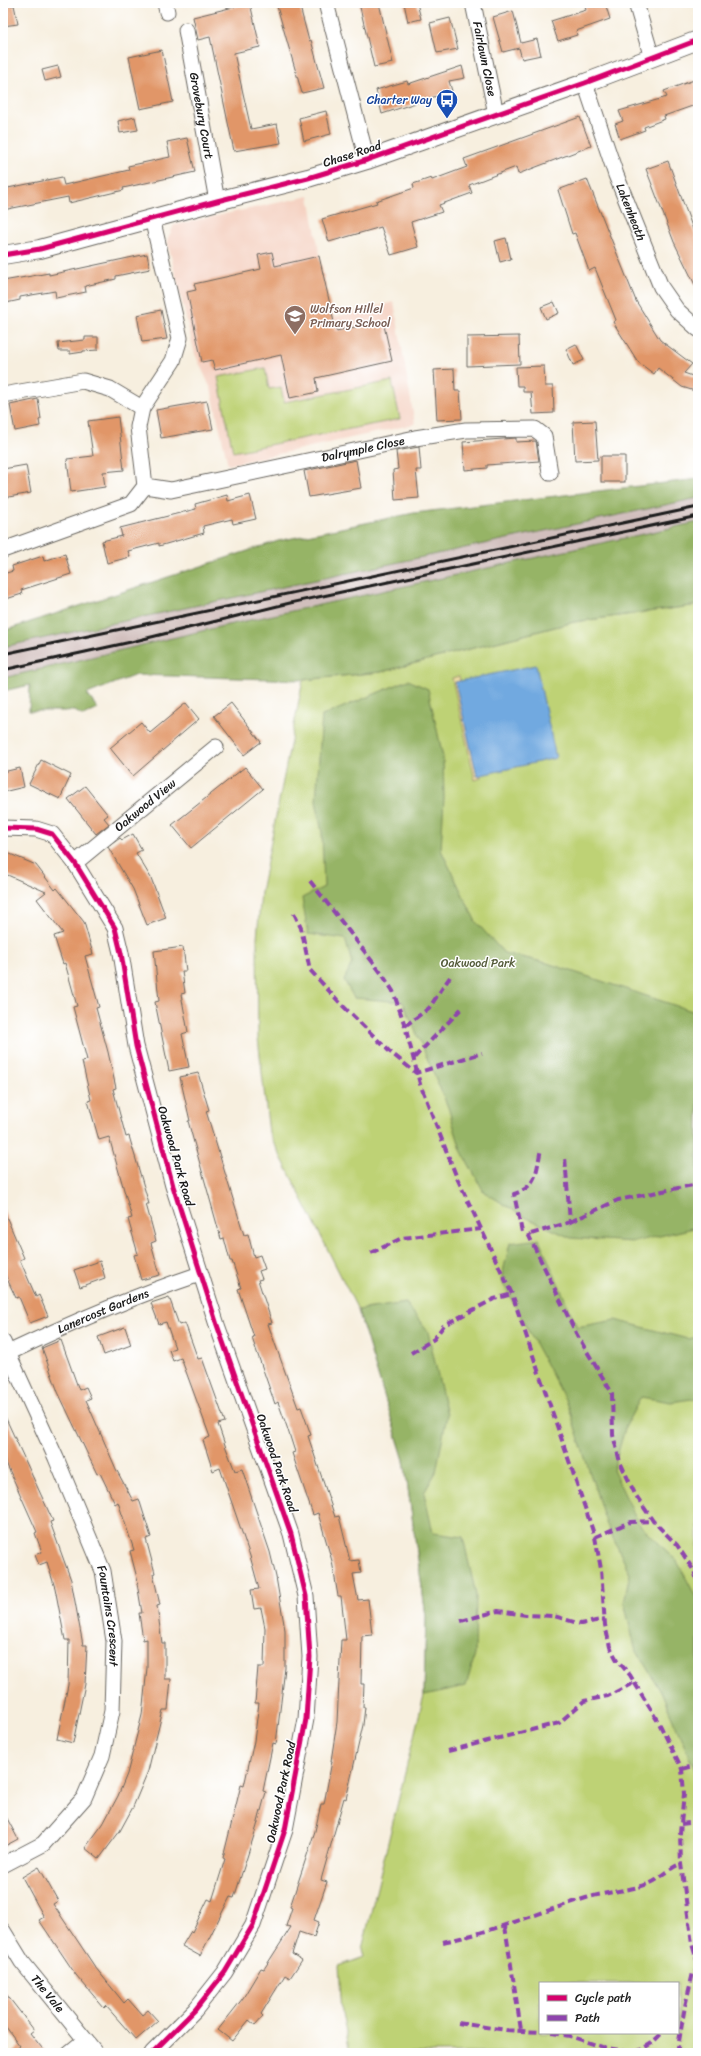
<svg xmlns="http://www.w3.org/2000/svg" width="701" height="2056" font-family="Sriracha,sans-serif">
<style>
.built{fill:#f5d2c2}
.industrial{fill:#d1bfbd}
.green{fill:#bed275;stroke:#6d7748;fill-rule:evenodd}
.forest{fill:#96b466;stroke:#596841}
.sand{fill:#eeda9e;stroke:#857b5d}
.water{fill:#71a9e0;stroke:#46627e}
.building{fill:#e19667}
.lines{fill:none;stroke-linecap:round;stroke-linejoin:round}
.minor-casing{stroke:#696660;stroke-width:17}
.tertiary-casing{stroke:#696660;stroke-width:20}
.minor{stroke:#fff;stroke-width:15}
.tertiary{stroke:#fff;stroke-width:18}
.rail{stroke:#1c1c1c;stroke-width:3}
.quiet{stroke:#8e44ad;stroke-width:4;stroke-dasharray:8 4;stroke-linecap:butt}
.cycleway-casing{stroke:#fff;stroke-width:8}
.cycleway{stroke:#d6006c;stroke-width:5}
.labels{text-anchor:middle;stroke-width:3;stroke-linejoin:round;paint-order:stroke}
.street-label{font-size:12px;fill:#1c1c1c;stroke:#fff}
.transit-label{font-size:12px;fill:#164399;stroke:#fff;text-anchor:end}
.education-label{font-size:12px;fill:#785e54;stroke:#fff;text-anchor:start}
.park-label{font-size:12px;fill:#555c3b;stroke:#fff}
</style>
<rect width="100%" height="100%" fill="#fff"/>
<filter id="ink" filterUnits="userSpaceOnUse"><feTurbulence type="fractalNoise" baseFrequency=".025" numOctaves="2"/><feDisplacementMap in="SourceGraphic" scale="8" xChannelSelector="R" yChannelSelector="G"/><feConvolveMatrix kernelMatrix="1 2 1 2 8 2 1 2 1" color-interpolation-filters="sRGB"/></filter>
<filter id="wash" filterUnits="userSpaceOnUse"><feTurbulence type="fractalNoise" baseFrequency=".012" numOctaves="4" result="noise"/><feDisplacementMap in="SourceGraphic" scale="16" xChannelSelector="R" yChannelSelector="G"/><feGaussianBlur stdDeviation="0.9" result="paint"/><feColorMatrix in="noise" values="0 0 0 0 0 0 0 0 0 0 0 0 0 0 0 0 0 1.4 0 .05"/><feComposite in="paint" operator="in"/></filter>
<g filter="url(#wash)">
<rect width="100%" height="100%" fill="#f7efdf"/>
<polygon class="built" points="309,196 331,318 394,302 415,424 228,465 211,389 195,354 167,240 174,225"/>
<polygon class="industrial" points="698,498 698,523 306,607 3,678 3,647"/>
<g class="green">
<polygon points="265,368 269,389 281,387 284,402 392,381 400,419 233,452 218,377"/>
<path d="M698 605V2053H350L342 2013 339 1966 364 1957 362 1949 424 1695 426 1616 404 1460 358 1310 269 1133 258 1038 257 938 261 892 303 680 381 672 574 622ZM540 1983H678V2033H540Z"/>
</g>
<g class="forest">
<polygon points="698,479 698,498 3,647 3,631 278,541 414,513"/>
<polygon points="698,522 698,605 574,622 381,672 303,680 136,675 87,694 98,709 83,716 75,711 29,711 30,685 3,691 3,678 223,626"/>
<polygon points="408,680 428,689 443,757 444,797 441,850 476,922 504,953 547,963 698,1013 698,1227 634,1242 571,1238 525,1217 484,1192 461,1150 448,1107 403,1002 354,998 344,980 352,963 345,939 308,934 302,898 324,887 322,833 316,801 322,716"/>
<polygon points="539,1239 577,1327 615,1320 688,1339 698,1337 698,1398 671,1402 641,1397 626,1425 613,1470 639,1524 677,1561 698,1601 698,1777 661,1692 635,1648 624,1602 630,1574 606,1523 568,1405 501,1280 510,1243"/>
<polygon points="406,1303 428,1332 447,1415 436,1472 424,1493 433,1533 463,1537 476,1595 475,1655 466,1686 424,1695 426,1616 404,1460 358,1310"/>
</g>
<polygon class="sand" points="459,676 481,778 475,780 452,678"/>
<polygon class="water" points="536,665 556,758 477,776 455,682"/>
<g id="blocks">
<g class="building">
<polygon points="250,3 260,47 234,53 251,129 277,124 281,143 234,151 210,37 198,40 193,17"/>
<polygon points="276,3 299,3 309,41 311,40 324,88 302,93"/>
<polygon points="359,3 379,3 393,63 374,67"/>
<polygon points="404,3 417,3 421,19 408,22"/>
<polygon points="584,3 605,3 610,19 576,31 577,35 558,41 551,21 586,10"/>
<polygon points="14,5 18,24 3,26 3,7"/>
<polygon points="513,11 521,43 537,39 541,55 522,59 519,48 503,52 493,17"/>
<polygon points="450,18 458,49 437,53 430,23"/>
<polygon points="162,50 173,102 140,109 129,57"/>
<polygon points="58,66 61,77 45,81 42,70"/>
<polygon points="462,66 465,78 449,81 452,91 382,114 376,90 407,81 408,84"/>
<polygon points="694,80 698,91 698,104 664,116 665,119 644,127 645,130 620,139 615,124 623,121 619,111 667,97 664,91"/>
<polygon points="326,111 331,134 304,141 299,118"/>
<polygon points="135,117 138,130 120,133 118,121"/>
<polygon points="580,117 591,146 518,174 516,167 469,185 472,193 439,205 442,212 411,222 418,247 391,255 381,227 329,242 322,219 377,203 376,201 414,188 413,184 431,178 432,180 467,167 464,159"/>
<polygon points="187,138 195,172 123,188 124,190 69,203 68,197 3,210 3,189 62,177 64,185 129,170 128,166 170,157 167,142"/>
<polygon points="668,161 698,243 698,291 674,242 646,169"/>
<polygon points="587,179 636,301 660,340 692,364 684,373 698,378 698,392 682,387 658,368 654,374 638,362 613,322 616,320 595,268 589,271 575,233 572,234 558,190"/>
<polygon points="506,238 511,259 500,262 495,241"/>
<polygon points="272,252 275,266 319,256 336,331 383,321 392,361 316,378 318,392 290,398 281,355 215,370 212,360 202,362 187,292 196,290 194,284 261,269 258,255"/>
<polygon points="147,254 150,269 116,276 116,279 85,286 86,292 56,298 55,291 20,297 20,300 6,303 3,281 49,273 49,275"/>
<polygon points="554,302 559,313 546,319 541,307"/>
<polygon points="161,310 167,339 142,342 137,315"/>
<polygon points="519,336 520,364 467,366 467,337"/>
<polygon points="85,337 98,337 98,350 83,351 83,352 70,354 70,351 59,351 58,343 85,340"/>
<polygon points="576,344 584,360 573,365 566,349"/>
<polygon points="544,366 545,386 553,386 554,413 533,414 531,392 523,392 523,386 517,386 516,367"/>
<polygon points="454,369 455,391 460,391 462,419 437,420 434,370"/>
<polygon points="38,399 41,419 39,420 40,426 15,431 10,405"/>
<polygon points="207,401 213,429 161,438 156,410"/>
<polygon points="118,417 124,470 103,472 105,487 71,492 67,459 93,456 88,421"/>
<polygon points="595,421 598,460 575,461 573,422"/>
<polygon points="516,438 516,442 536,441 539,461 487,465 487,468 465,470 463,442"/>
<polygon points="419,447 421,470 416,470 419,498 395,500 393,470 398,469 396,451"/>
<rect x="601" y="456" width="24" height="26"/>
<polygon points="356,460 361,488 309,497 304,471"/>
<polygon points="26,465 31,493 3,498 3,469"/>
<polygon points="227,495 228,501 250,495 256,519 233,524 232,519 203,526 204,533 159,546 159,543 128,551 130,557 107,563 102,541 122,536 120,528 196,509 195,504"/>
<polygon points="65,554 71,574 21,590 22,594 3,600 3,574 13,571 12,566 43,556 44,561"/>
<polygon points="186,703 199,719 133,776 110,748 141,722 150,733"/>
<polygon points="231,703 261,742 244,755 214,716"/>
<polygon points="41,760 71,775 60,799 29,784"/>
<polygon points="245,767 263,789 191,848 172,825"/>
<polygon points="20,768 24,787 3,792 3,772"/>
<polygon points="85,786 108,815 104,818 109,824 96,834 68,799"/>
<polygon points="133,834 142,850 136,853 151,878 166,918 147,925 133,889 108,847 120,838 122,840"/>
<polygon points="3,851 36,865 55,890 57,888 84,922 93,954 85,956 99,1007 96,1008 108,1052 116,1088 113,1089 126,1137 129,1136 149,1204 146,1204 156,1241 151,1243 160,1275 141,1280 134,1255 138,1254 128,1219 132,1218 109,1137 99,1140 88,1101 91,1100 82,1061 87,1060 73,1007 77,1006 65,963 63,964 54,936 63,933 37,899 46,892 3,873"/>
<polygon points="183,947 186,971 182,971 185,993 181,994 188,1032 182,1034 189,1067 169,1071 155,1002 159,1001 154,951"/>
<polygon points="198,1073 209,1110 206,1111 244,1235 248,1234 254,1257 260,1255 265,1269 259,1271 262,1279 258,1280 272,1323 268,1324 298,1408 301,1407 311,1435 308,1436 335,1517 339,1516 350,1561 359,1560 361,1573 353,1574 358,1600 368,1599 372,1635 362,1636 361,1684 364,1684 363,1707 365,1707 363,1725 346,1799 344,1798 321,1880 327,1882 314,1920 319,1922 314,1937 299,1932 292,1954 302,1960 290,1978 285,1975 261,2014 263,2016 255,2025 249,2020 232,2041 218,2030 243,1998 261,1968 264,1969 291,1927 286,1926 292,1908 290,1907 315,1831 321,1804 324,1804 332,1761 331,1761 337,1722 341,1640 346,1640 341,1596 338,1596 332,1561 318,1513 313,1515 292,1453 295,1452 287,1427 278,1402 275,1404 252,1338 254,1337 238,1289 241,1288 232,1261 230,1261 224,1238 221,1239 188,1121 190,1121 180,1077"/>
<polygon points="3,1209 24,1258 20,1260 36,1297 39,1295 48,1316 30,1323 19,1297 16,1298 3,1270"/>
<polygon points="100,1261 105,1278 80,1287 74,1270"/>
<polygon points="169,1297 179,1325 185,1323 198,1359 202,1358 225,1422 218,1424 226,1448 235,1471 242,1469 247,1484 270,1552 276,1577 285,1630 285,1668 276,1744 273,1743 263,1791 266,1792 257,1826 234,1898 230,1897 200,1956 182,1946 191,1931 192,1932 208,1899 212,1901 225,1859 223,1858 241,1785 244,1786 254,1741 259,1703 255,1703 258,1667 264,1667 265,1628 261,1608 254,1609 251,1590 259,1589 250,1556 220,1468 213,1471 203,1440 210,1437 181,1358 173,1361 169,1350 175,1348 166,1322 159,1324 151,1303"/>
<polygon points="125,1327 131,1345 104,1355 98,1337"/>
<polygon points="61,1340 79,1390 86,1387 91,1398 86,1400 116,1469 133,1501 139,1499 151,1537 146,1539 155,1573 153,1574 160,1605 157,1606 162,1643 165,1643 165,1679 171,1679 168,1710 163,1710 148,1771 133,1807 120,1831 99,1859 85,1848 103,1824 118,1796 127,1774 142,1715 147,1668 147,1639 143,1640 139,1613 142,1613 137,1583 138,1582 130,1551 134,1550 118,1502 115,1504 100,1473 97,1474 58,1392 42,1348"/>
<polygon points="3,1412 53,1521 50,1522 71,1580 83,1645 87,1645 85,1684 73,1743 57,1739 68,1685 69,1640 65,1640 55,1588 47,1562 39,1565 35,1555 42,1552 35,1533 37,1532 3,1456"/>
<polygon points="3,1811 18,1839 3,1847"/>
<polygon points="39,1867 58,1901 53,1904 95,1967 124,2003 128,1999 142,2015 148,2010 158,2021 136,2040 106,2006 104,2008 76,1975 39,1920 44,1917 22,1877"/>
<polygon points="3,1990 34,2030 30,2033 46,2053 12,2053 20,2046 3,2023"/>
</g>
</g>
</g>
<g filter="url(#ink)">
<use href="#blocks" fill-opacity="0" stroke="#696660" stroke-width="1"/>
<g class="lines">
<g class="minor-casing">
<g id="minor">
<polyline points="165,3 167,12"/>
<polyline points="326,3 367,160"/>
<path id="s1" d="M473 3 496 114"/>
<polyline points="636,3 652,58"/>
<path id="s2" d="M186 30 217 201"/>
<path id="s3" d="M585 83 616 175 661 287 677 310 698 329"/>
<path id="s4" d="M152 218 180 338 173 361 142 408 138 427 145 486 171 490 415 438 466 430 535 429 544 436 550 473"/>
<polyline points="3,395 83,381 110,389 142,408"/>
<polyline points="3,550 131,504 145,486"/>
<polyline points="3,828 36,829 52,834 75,863 115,928 121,953 136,1046 173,1186 217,1325 291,1534 306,1596 310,1657 306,1719 285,1830 253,1925 225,1972 195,2010 152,2053"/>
<path id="s5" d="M75 863 216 747"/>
<path id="s6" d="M3 1342 56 1458 103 1571 114 1641 112 1711 102 1756 84 1798 43 1844 3 1865"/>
<path id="s7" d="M8 1353C71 1323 134 1296 200 1274"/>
<path id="s8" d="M3 1931 22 1962 96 2053"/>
<polyline points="69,2053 85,2040"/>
</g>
</g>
<g class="tertiary-casing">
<polyline id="tertiary" points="3,255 40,249 217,201 308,178 367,160 585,83 698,40"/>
</g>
<use href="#minor" class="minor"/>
<use href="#tertiary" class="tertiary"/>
<g class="rail">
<polyline points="3,654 698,507"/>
<polyline points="3,670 131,642 290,603 698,516"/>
</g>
<g class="quiet">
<polyline points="310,881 382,974 393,991 405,1026 420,1084 457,1178 512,1294 595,1537 601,1569 605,1625 610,1647 617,1660 630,1675 660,1725 682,1769 684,1794 680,1833 681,1864 692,1944 698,1964"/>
<polyline points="294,913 301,928 310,970 341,1004 389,1051 416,1073 482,1053"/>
<polyline points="405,1026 429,1008 450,977"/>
<polyline points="414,1058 463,1007"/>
<polyline points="570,1222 618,1200 698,1184"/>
<path d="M522 1232 514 1194C538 1186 536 1171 541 1149"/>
<polyline points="528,1234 577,1335 612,1393 613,1435 620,1462 635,1494 653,1521 677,1545 694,1571 698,1583"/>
<polyline points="531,1234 570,1222 565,1157"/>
<polyline points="371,1253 402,1238 481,1229"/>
<polyline points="411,1353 434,1339 444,1325 494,1299 512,1294"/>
<polyline points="595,1537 630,1522 653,1521"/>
<polyline points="461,1621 498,1611 526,1615 554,1616 581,1624 605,1619"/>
<polyline points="448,1751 559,1723 584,1701 608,1696 635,1682"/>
<polyline points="682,1769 698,1765"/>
<polyline points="681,1824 698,1822"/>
<polyline points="505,1926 521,2030"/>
<path d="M443 1942C492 1932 538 1913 586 1898 606 1892 628 1891 648 1884 660 1880 671 1866 681 1864"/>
<polyline points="458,2023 506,2030 540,2032"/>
<polyline points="552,2033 570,2036 602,2047 636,2053"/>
<polyline points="635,2053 652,2043 662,2033"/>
<polyline points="677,2053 685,2006 693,1973 698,1971"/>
</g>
<g class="cycleway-casing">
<g id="cycleway">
<polyline points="3,255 40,249 217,201 308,178 367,160 585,83 698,40"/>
<polyline points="3,828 36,829 52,834 75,863 115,928 121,953 136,1046 173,1186 217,1325 291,1534 306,1596 310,1657 306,1719 285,1830 253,1925 225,1972 195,2010 152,2053"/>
</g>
</g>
<use href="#cycleway" class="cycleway"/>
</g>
</g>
<defs>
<g id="bus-pin" transform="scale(1.15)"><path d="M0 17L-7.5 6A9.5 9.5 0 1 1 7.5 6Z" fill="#1a4fb4" stroke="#fff"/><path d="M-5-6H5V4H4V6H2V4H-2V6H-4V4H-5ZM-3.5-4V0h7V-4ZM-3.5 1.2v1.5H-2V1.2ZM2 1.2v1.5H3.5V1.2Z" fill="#fff"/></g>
<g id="school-pin" transform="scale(1.15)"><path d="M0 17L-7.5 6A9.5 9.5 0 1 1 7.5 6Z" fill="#8d6e63" stroke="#fff"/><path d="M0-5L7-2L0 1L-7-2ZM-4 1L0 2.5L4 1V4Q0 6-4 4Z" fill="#fff"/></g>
</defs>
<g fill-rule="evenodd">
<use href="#bus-pin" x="447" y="100"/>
<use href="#school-pin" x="295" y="316"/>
</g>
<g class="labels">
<g class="street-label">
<text dy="4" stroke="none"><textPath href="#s1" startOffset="57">Fairlawn Close</textPath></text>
<text dy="4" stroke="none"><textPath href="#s2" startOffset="87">Grovebury Court</textPath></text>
<text transform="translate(352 154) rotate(-18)" y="4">Chase Road</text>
<text dy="4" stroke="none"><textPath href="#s3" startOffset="137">Lakenheath</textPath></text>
<text dy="4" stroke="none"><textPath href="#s4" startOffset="505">Dalrymple Close</textPath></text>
<text dy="4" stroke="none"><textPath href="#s5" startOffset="91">Oakwood View</textPath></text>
<text transform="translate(176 1156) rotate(74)" y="4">Oakwood Park Road</text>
<text dy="4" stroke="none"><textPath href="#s7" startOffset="104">Lanercost Gardens</textPath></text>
<text transform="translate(277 1463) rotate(71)" y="4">Oakwood Park Road</text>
<text dy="4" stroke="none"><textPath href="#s6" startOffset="295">Fountains Crescent</textPath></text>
<text transform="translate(281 1792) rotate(-78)" y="4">Oakwood Park Road</text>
<text dy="4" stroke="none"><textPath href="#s8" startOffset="77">The Vale</textPath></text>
</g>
<g class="transit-label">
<text x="432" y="104">Charter Way</text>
</g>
<g class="education-label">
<text x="310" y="313">Wolfson Hillel<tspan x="310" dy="14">Primary School</tspan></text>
</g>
<g class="park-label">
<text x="478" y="967">Oakwood Park</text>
</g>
</g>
<rect width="701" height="2056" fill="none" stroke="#fff" stroke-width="16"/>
<rect x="539" y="1982" width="140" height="52" fill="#ffffff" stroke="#a4a4a4"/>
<rect x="547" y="1995" width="20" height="6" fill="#d6006c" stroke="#a4a4a4"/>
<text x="575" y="2002" font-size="12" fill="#1c1c1c">Cycle path</text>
<rect x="547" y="2015" width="20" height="6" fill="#8e44ad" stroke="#a4a4a4"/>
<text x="575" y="2022" font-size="12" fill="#1c1c1c">Path</text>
</svg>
